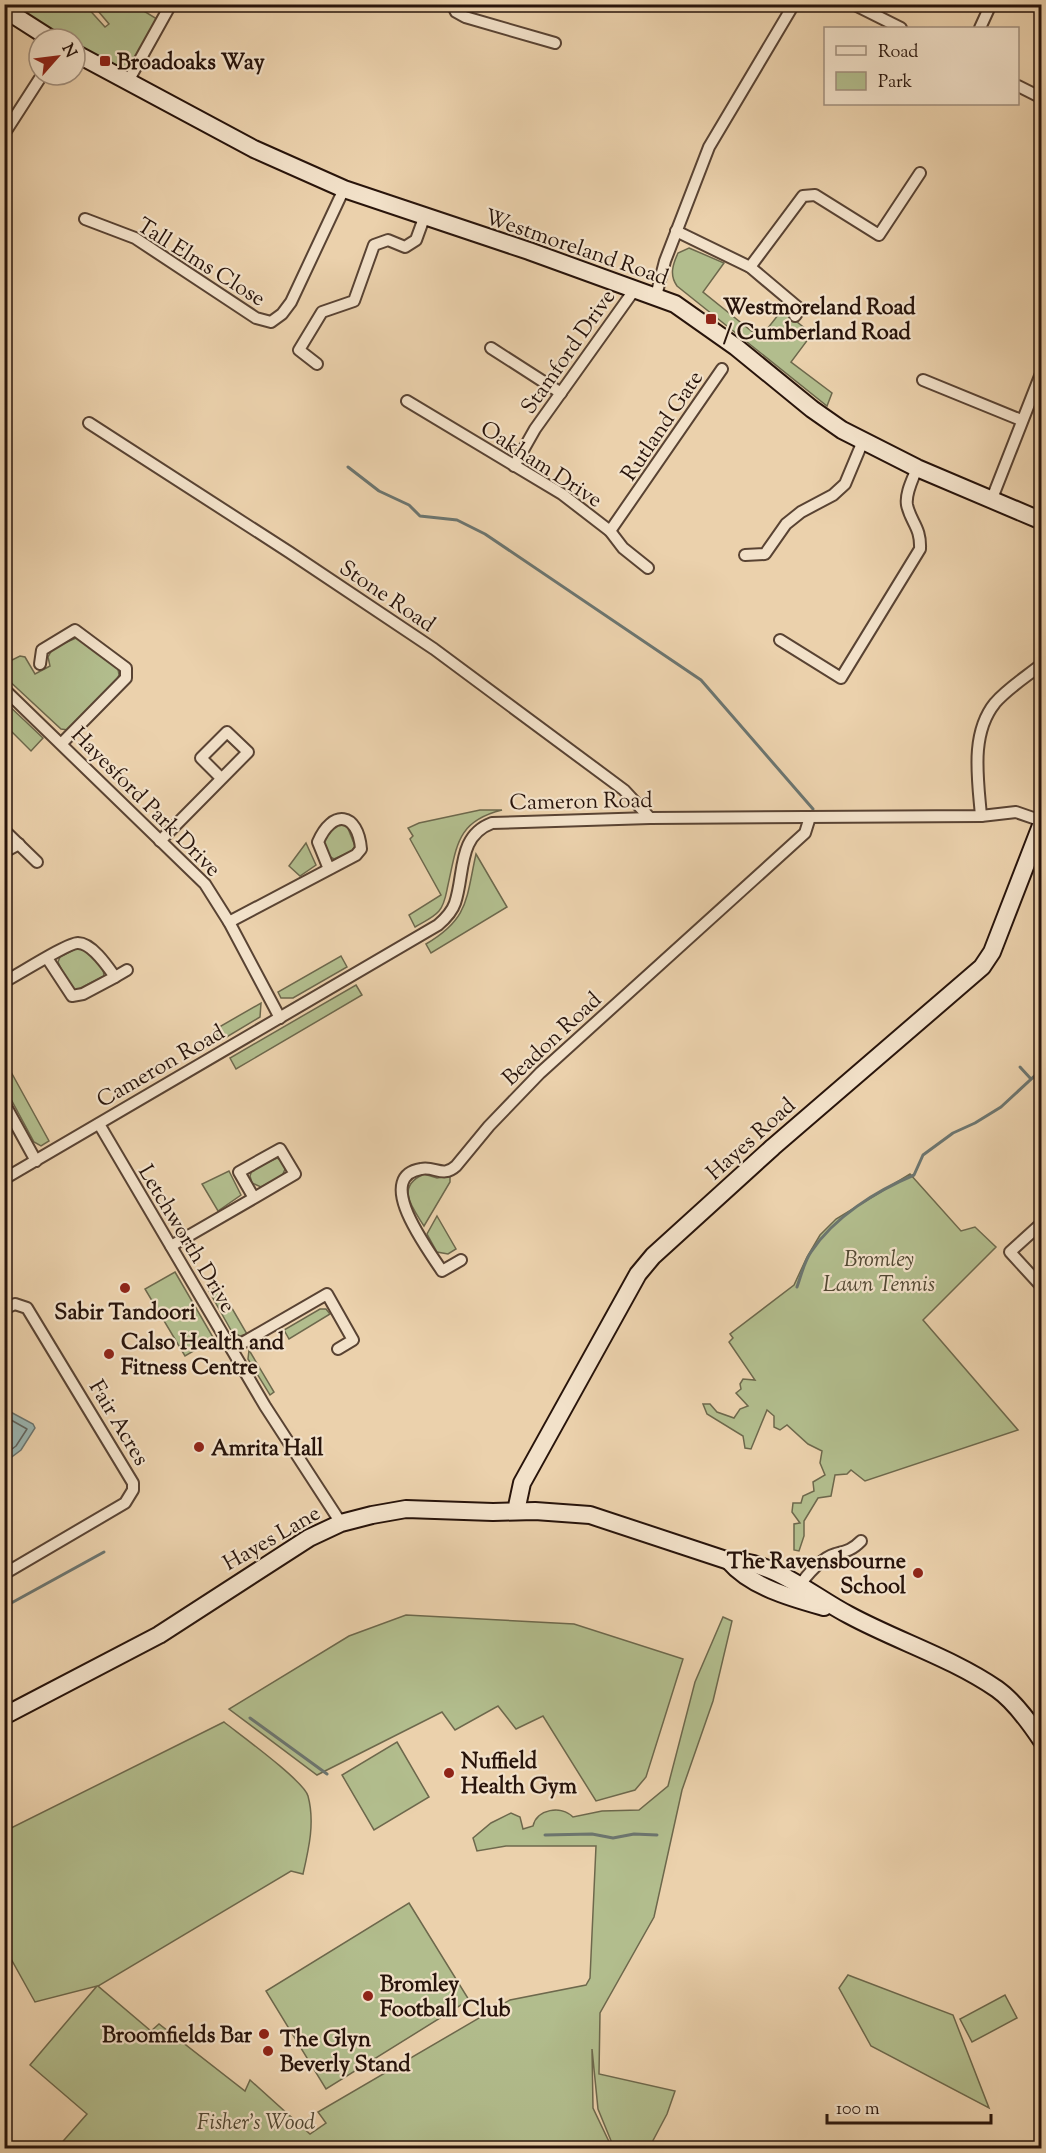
<svg xmlns="http://www.w3.org/2000/svg" width="1046" height="2153" font-family="'Sorts Mill Goudy',serif">
<style>
.green{fill:#b2bd8d;stroke:#6d684c;stroke-width:1.5}
.water{fill:#9ab5b1;stroke:#6c756f;stroke-width:1.5}
.lines{fill:none;stroke-linecap:round;stroke-linejoin:round}
.shore{stroke:#61645e;stroke-width:1.5}
.stream{stroke:#6c756f;stroke-width:3}
.minor-casing{stroke:#594333;stroke-width:14}
.secondary-casing{stroke:#28140b;stroke-width:20}
.minor{stroke:#f2e1c9;stroke-width:10}
.secondary{stroke:#f2e1c9;stroke-width:16}
.poi-dot{fill:#8f2418;stroke:#f2e1c9;stroke-width:2}
.labels{text-anchor:middle;stroke-width:4.5;stroke-linejoin:round;paint-order:stroke}
.poi-label{font-size:22px;font-weight:bold;fill:#28140b;stroke:#f2e1c9;text-anchor:start}
.street-label{font-size:22px;fill:#28140b;stroke:#f2e1c9}
.park-label{font-size:22px;font-style:italic;fill:#514732;stroke:#f2e1c9}
</style>
<rect width="100%" height="100%" fill="#ebd1ac"/>
<filter id="stains"><feTurbulence type="fractalNoise" baseFrequency=".00333" numOctaves="4"/><feColorMatrix values="0 0 0 0 .2 0 0 0 0 .09 0 0 0 0 .02 0 0 0 .5 -.17"/></filter>
<radialGradient id="worn" r=".72"><stop offset=".6" stop-color="#630" stop-opacity="0"/><stop offset="1" stop-color="#630" stop-opacity=".3"/></radialGradient>
<g class="green">
<polygon points="5,5 85,5 105,27 109,24 93,5 134,5 157,19 125,77 75,47 75,39 62,39"/>
<path d="M689 248 724 263 703 292 760 338 782 310 812 334 791 362 832 393 827 406 677 286C669 275 673 264 678 253Z"/>
<polygon points="76,638 81,639 118,669 119,675 116,681 68,730 61,729 5,677 4,664 20,656 25,657 35,674 50,666 48,657 53,648"/>
<polygon points="5,702 43,738 31,751 5,725"/>
<path d="M480 810H502C457 821 457 845 448 885 446 894 445 904 439 911 433 918 423 922 415 927L409 915 441 895 410 839 413 836 408 828 419 823Z"/>
<polygon points="343,824 347,826 355,846 352,851 334,859 327,855 323,842 333,826"/>
<polygon points="306,843 316,865 300,876 289,866"/>
<path d="M476 854 507 907 431 953 426 944C469 919 466 899 476 854Z"/>
<path d="M77 948C88 951 104 964 104 976L75 991 70 988 58 962 60 957Z"/>
<polygon points="341,956 347,967 293,998 281,998 278,992"/>
<polygon points="356,985 362,995 236,1069 230,1058"/>
<polygon points="261,1003 260,1017 220,1041 214,1030"/>
<polygon points="5,1061 49,1141 41,1146 34,1142 5,1088"/>
<polygon points="277,1158 283,1161 286,1167 282,1176 261,1187 252,1183 250,1176 252,1170"/>
<polygon points="229,1171 241,1195 218,1211 202,1184"/>
<path d="M424 1174 437 1178 450 1176V1182L424 1226C412 1207 395 1187 424 1174Z"/>
<polygon points="910,1174 961,1231 975,1227 996,1247 923,1320 1018,1430 865,1481 851,1470 847,1474 835,1475 831,1496 818,1498 804,1521 804,1536 799,1551 794,1550 794,1524 800,1523 792,1512 793,1503 801,1503 803,1496 814,1491 813,1482 825,1475 820,1463 822,1451 808,1444 787,1425 780,1430 774,1427 774,1416 767,1410 751,1449 745,1448 743,1436 707,1414 703,1404 710,1404 717,1412 734,1418 740,1409 748,1406 736,1393 741,1389 740,1384 743,1379 755,1380 729,1342 733,1338 730,1334 794,1285 807,1257 820,1235 836,1219"/>
<polygon points="437,1216 456,1249 448,1254 437,1252 427,1234"/>
<polygon points="175,1272 214,1339 185,1356 145,1289"/>
<polygon points="219,1286 247,1334 240,1336 232,1332 209,1291"/>
<polygon points="320,1309 326,1309 330,1314 289,1339 284,1330"/>
<polygon points="249,1350 274,1392 270,1395 248,1359"/>
<polygon points="406,1615 574,1624 683,1659 646,1777 635,1790 596,1801 543,1716 516,1729 498,1706 455,1730 442,1712 317,1775 229,1709 349,1636"/>
<path d="M723 1617 732 1621 713 1701 682 1790 654 1917 600 2013 599 2074 675 2091 667 2114 649 2148H614L598 2109 592 2049 593 2108 612 2148H57L87 2114 30 2065 97 1986 35 2002 5 1948V1831L224 1722C239 1734 304 1781 308 1796 315 1822 309 1848 303 1874L291 1871 98 1986 151 2031 159 2024 245 2091 250 2080 310 2134 326 2123 318 2112 510 2000 586 1985 590 1978 596 1846H506L477 1851 473 1838 491 1823 511 1813 520 1817 523 1829 533 1826C537 1809 561 1805 573 1817L602 1811 639 1810 668 1786 695 1682Z"/>
<polygon points="397,1742 429,1797 374,1830 342,1775"/>
<polygon points="409,1903 469,2000 326,2089 266,1991"/>
<polygon points="848,1975 953,2015 989,2108 871,2046 839,1988"/>
<polygon points="1005,1995 1017,2018 972,2042 960,2019"/>
<polygon points="10,2027 5,2123 5,2031"/>
</g>
<polygon class="water" points="5,1409 33,1424 35,1428 21,1450 5,1462"/>
<g class="lines">
<polyline class="shore" points="4,1416 27,1429 16,1446 4,1455"/>
<g class="stream">
<polyline points="348,467 379,491 409,505 420,516 457,520 485,534 701,680 813,809"/>
<polyline points="1020,1067 1031,1079"/>
<path d="M797 1287C801 1276 804 1262 811 1252 834 1217 876 1191 914 1175L923 1155 953 1133 975 1123 1001 1107 1042 1069"/>
<polyline points="4,1607 104,1552"/>
<polyline points="250,1718 327,1774"/>
<polyline points="545,1835 592,1834 613,1838 634,1834 657,1835"/>
</g>
<g class="minor-casing">
<g id="minor">
<polyline points="452,4 456,12 465,17 555,43"/>
<polyline points="853,4 901,28"/>
<polyline points="980,28 991,4"/>
<polyline points="127,83 171,4"/>
<polyline points="1018,86 1042,98"/>
<polyline points="4,134 42,75"/>
<polyline points="85,219 135,238 256,318 271,322 282,314 291,302 344,189"/>
<polyline points="676,231 750,267 800,309 795,316"/>
<polyline points="750,267 803,196 815,195 879,235 920,173"/>
<polyline points="656,296 665,261 709,147 794,4"/>
<polyline points="491,348 561,393"/>
<polyline points="317,364 299,350 322,312 354,301 374,245 388,240 405,247 416,240 424,218"/>
<polyline points="923,380 1021,420"/>
<polyline points="407,401 562,494 610,531 623,548 648,568"/>
<polyline points="89,423 289,552 434,649 624,790 650,818"/>
<polyline points="514,466 535,429 635,289"/>
<polyline points="991,501 1042,371"/>
<polyline points="610,531 722,369"/>
<polyline points="745,555 765,554 786,524 801,512 833,495 845,484 863,441"/>
<path d="M780 640 841 678 920 549C921 527 911 523 907 505 905 493 913 479 917 468"/>
<polyline points="40,664 42,650 75,630 126,668 126,678 62,743"/>
<polyline points="4,689 205,884 229,922 280,1018"/>
<path d="M981 816C978 779 970 734 995 703 1008 688 1026 677 1042 664"/>
<polyline points="4,830 37,862"/>
<polyline points="160,841 248,752 227,732 201,758 221,778"/>
<polyline points="4,852 19,844"/>
<path d="M229 922 356 855 361 849C358 812 332 809 318 842L329 869"/>
<polyline points="115,977 127,970"/>
<path d="M4 982C16 976 69 942 78 943 92 943 108 967 115 977L83 994 72 996 47 958"/>
<polyline points="4,1103 36,1161"/>
<polyline points="99,1124 265,1406 341,1523"/>
<path d="M4 1179 438 925C445 919 452 912 455 903 465 874 457 836 492 823L650 818 981 816 1016 812 1042 821"/>
<polyline points="1042,1223 1010,1252 1042,1287"/>
<polyline points="171,1246 254,1198 239,1172 280,1149 295,1174 254,1198"/>
<path d="M461 1260 442 1271C430 1252 372 1177 421 1169 435 1166 443 1178 456 1166L489 1126 540 1073 805 833 810 817"/>
<polyline points="4,1309 15,1304 27,1308 133,1483 133,1490 125,1503 4,1574"/>
<polyline points="232,1349 327,1294 353,1340 338,1349"/>
<path d="M800 1586C806 1575 823 1557 835 1554 847 1551 852 1550 861 1541"/>
</g>
</g>
<g class="secondary-casing">
<g id="secondary">
<polyline points="4,9 51,39"/>
<polyline points="75,53 254,149 344,189 529,251 675,304 736,347 812,409 842,430 917,468 1042,521"/>
<polyline points="516,1511 522,1483 638,1274 653,1256 773,1147 982,967 992,952 1042,823"/>
<path d="M729 1561C751 1587 792 1598 824 1607"/>
<path d="M4 1716 159 1635 309 1538 341 1523 372 1515 406 1509 493 1512 535 1511 590 1515 729 1561C773 1560 812 1596 849 1615 897 1641 952 1658 997 1689 1014 1701 1030 1723 1042 1741"/>
</g>
</g>
<use href="#minor" class="minor"/>
<use href="#secondary" class="secondary"/>
</g>
<g class="poi-dot">
<rect x="99" y="55" width="12" height="12" rx="3"/>
<rect x="705" y="313" width="12" height="12" rx="3"/>
<circle cx="125" cy="1288" r="6"/>
<circle cx="109" cy="1354" r="6"/>
<circle cx="199" cy="1447" r="6"/>
<circle cx="918" cy="1573" r="6"/>
<circle cx="449" cy="1773" r="6"/>
<circle cx="368" cy="1996" r="6"/>
<circle cx="264" cy="2034" r="6"/>
<circle cx="268" cy="2051" r="6"/>
</g>
<g class="labels">
<g class="poi-label">
<text x="117" y="69">Broadoaks Way</text>
<text x="723" y="314">Westmoreland Road<tspan x="723" dy="25">/ Cumberland Road</tspan></text>
<text x="125" y="1319" text-anchor="middle">Sabir Tandoori</text>
<text x="121" y="1349">Calso Health and<tspan x="121" dy="25">Fitness Centre</tspan></text>
<text x="211" y="1455">Amrita Hall</text>
<text x="906" y="1568" text-anchor="end">The Ravensbourne<tspan x="906" dy="25">School</tspan></text>
<text x="461" y="1768">Nuffield<tspan x="461" dy="25">Health Gym</tspan></text>
<text x="380" y="1991">Bromley<tspan x="380" dy="25">Football Club</tspan></text>
<text x="252" y="2042" text-anchor="end">Broomfields Bar</text>
<text x="280" y="2046">The Glyn<tspan x="280" dy="25">Beverly Stand</tspan></text>
</g>
<g class="street-label">
<text transform="translate(577 246) rotate(19)" y="8">Westmoreland Road</text>
<text transform="translate(202 261) rotate(32)" y="8">Tall Elms Close</text>
<text transform="translate(567 351) rotate(-55)" y="8">Stamford Drive</text>
<text transform="translate(661 425) rotate(-56)" y="8">Rutland Gate</text>
<text transform="translate(542 463) rotate(33)" y="8">Oakham Drive</text>
<text transform="translate(388 595) rotate(34)" y="8">Stone Road</text>
<text transform="translate(581 800) rotate(-1)" y="8">Cameron Road</text>
<text transform="translate(147 801) rotate(45)" y="8">Hayesford Park Drive</text>
<text transform="translate(551 1038) rotate(-43)" y="8">Beadon Road</text>
<text transform="translate(160 1065) rotate(-30)" y="8">Cameron Road</text>
<text transform="translate(750 1138) rotate(-42)" y="8">Hayes Road</text>
<text transform="translate(188 1238) rotate(59)" y="8">Letchworth Drive</text>
<text transform="translate(120 1422) rotate(59)" y="8">Fair Acres</text>
<text transform="translate(271 1537) rotate(-30)" y="8">Hayes Lane</text>
</g>
<g class="park-label">
<text x="879" y="1266">Bromley<tspan x="879" dy="25">Lawn Tennis</tspan></text>
<text x="256" y="2129">Fisher's Wood</text>
</g>
</g>
<rect width="1046" height="2153" fill="none" stroke="#ebd1ac" stroke-width="24"/>
<rect x="6" y="6" width="1034" height="2141" fill="none" stroke="#28140b" stroke-width="3"/>
<rect x="12" y="12" width="1022" height="2129" fill="none" stroke="#28140b" stroke-width="1.5"/>
<rect x="824" y="27" width="195" height="78" fill="#f2e1c9" stroke="#a18f7d" stroke-width="1.5"/>
<rect x="836" y="46" width="30" height="9" fill="#f2e1c9" stroke="#a18f7d" stroke-width="1.5"/>
<text x="878" y="57" font-size="18" fill="#28140b">Road</text>
<rect x="836" y="72" width="30" height="18" fill="#b2bd8d" stroke="#a18f7d" stroke-width="1.5"/>
<text x="878" y="87" font-size="18" fill="#28140b">Park</text>
<g transform="translate(57 57) rotate(62)"><circle r="28" fill="#f2e1c9" stroke="#a18f7d" stroke-width="1.5"/>
<path d="M0-4.5L10 22L0 15L-10 22Z" fill="#8f2418"/>
<text y="-9" font-size="16" font-weight="bold" text-anchor="middle" fill="#28140b">N</text>
</g>
<path d="M827 2114v9h164v-9" fill="none" stroke="#28140b" stroke-width="3"/>
<text x="836" y="2114" font-size="18" fill="#28140b" stroke="#f2e1c9" stroke-width="4.5" paint-order="stroke">100 m</text>
<rect width="100%" height="100%" filter="url(#stains)"/>
<rect width="100%" height="100%" fill="url(#worn)"/>
</svg>
